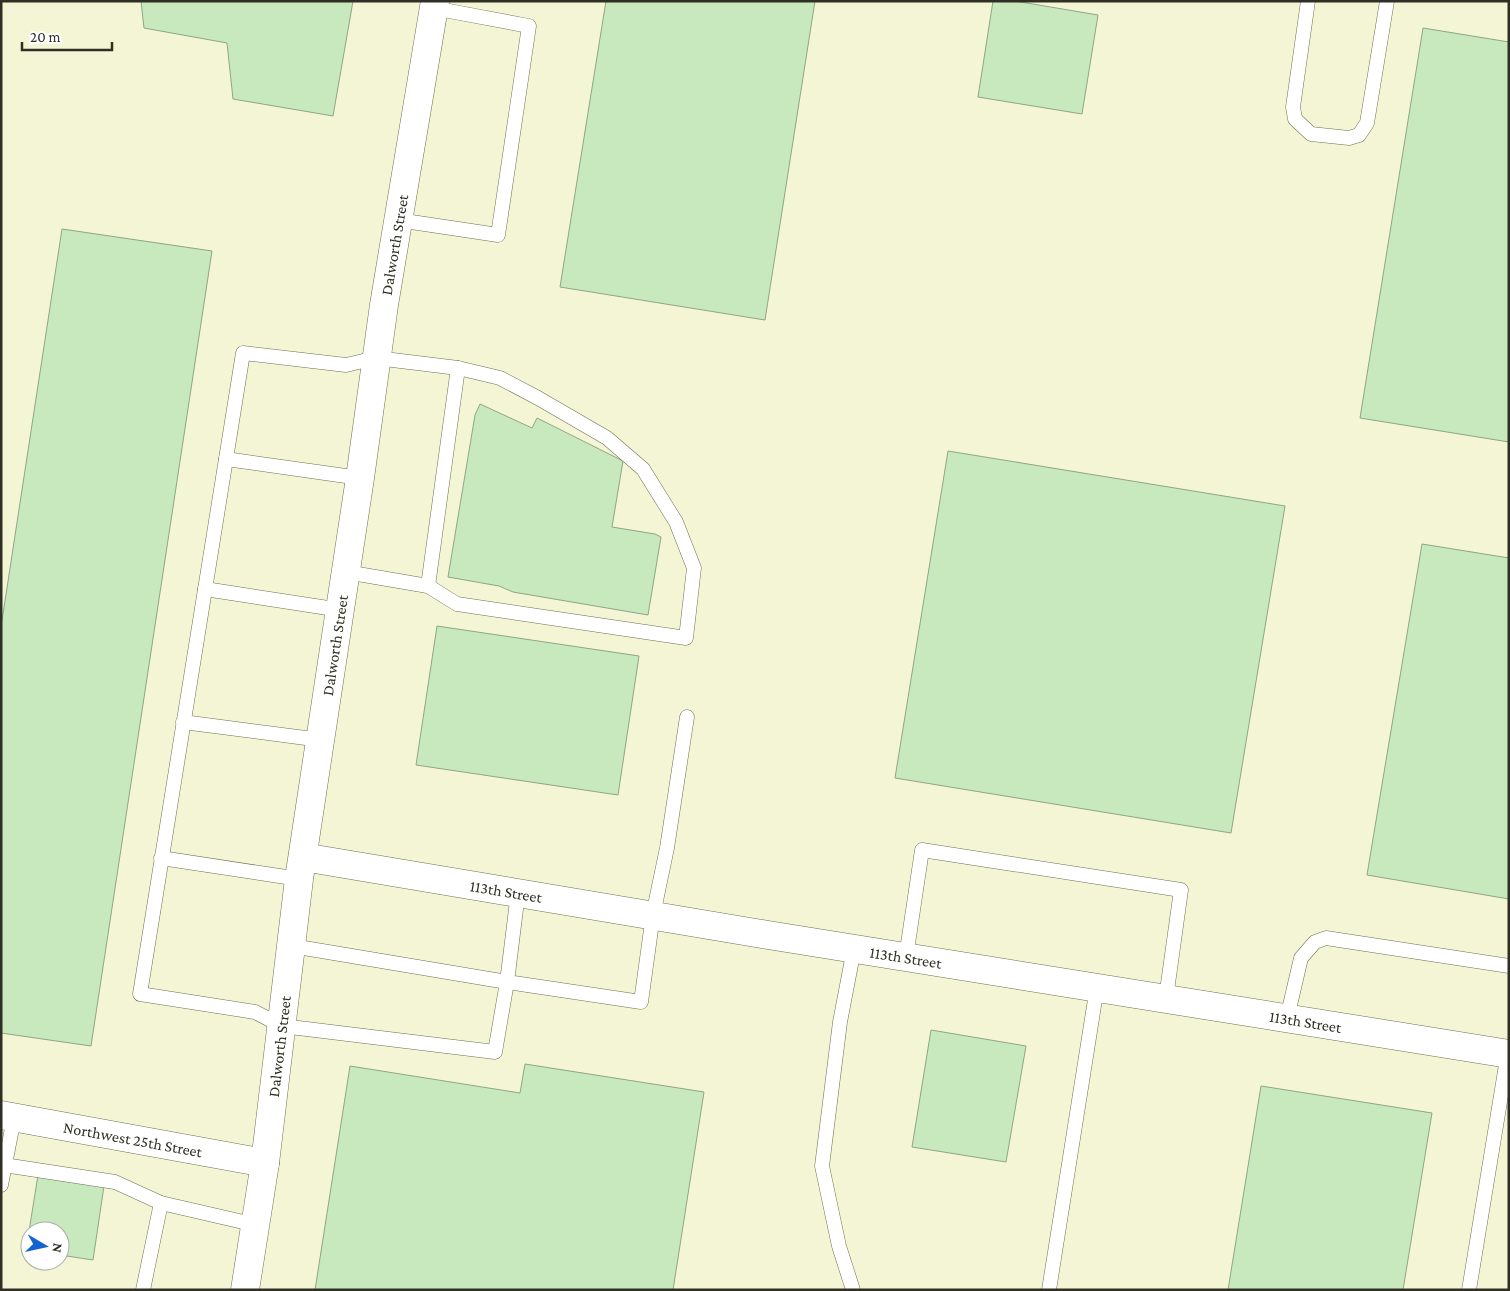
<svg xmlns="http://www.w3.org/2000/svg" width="1510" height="1291" font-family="'Crimson Pro',serif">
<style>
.building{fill:#c8e9be;stroke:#90a48a}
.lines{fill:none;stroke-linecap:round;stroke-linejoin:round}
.service-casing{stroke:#6f7052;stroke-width:15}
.minor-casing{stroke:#6f7052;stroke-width:29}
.tertiary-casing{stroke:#6f7052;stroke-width:29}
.service{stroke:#fff;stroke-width:14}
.minor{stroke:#fff;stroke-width:28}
.tertiary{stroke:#fff;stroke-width:28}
.labels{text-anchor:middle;stroke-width:4;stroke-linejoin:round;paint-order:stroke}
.street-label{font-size:16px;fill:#2f3023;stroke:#fff}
</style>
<rect width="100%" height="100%" fill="#f4f5d4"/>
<g class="building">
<polygon points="141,1 353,1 333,116 233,99 227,43 144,28"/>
<polygon points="606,1 815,1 765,320 560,287"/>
<polygon points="993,1 1015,1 1098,15 1082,114 978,97"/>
<polygon points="1423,28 1509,42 1509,442 1360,418"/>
<polygon points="62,229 212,251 91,1046 1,1033 1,627"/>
<polygon points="480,404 532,428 537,418 623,461 612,527 655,534 661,537 648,615 513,592 499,586 448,577 475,415"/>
<polygon points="948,451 1285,506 1231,833 895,778"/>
<polygon points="1422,544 1509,558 1509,899 1367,875"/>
<polygon points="437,626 639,656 618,795 416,765"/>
<polygon points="931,1030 1026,1046 1006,1162 912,1147"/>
<polygon points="525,1064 704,1092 673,1290 315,1290 350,1066 520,1093"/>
<polygon points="1261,1086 1432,1113 1403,1290 1228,1290"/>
<polygon points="38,1175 104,1186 93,1260 60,1255 60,1231 30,1231 30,1250 26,1250"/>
</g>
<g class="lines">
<g class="service-casing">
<g id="service">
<polyline points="1308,1 1293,107 1295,119 1311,134 1349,138 1359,135 1367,123 1387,1"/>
<polyline points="398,220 498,235 529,26 433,8"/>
<polyline points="226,459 360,478"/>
<polyline points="428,586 457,604 686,638 694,568 676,522 643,469 607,438 538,398 500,378 458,368"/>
<polyline points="205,589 341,610"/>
<polyline points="183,722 321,740"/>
<polyline points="161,858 299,879"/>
<polyline points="518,893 507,982 641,1002 653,915 667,848 687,717"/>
<polyline points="292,946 507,982 495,1052 282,1026 255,1012 140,994 243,353 346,365 376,358 458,368 428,586 346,572"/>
<polyline points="906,957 922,850 1181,890 1166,998"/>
<polyline points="1287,1018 1301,958 1315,942 1326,938 1509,966"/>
<polyline points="4,1165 115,1182 161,1203 256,1225"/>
<polyline points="1,1185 14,1118"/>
<polyline points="143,1290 161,1203"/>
<polyline points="853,1290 839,1246 822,1166 840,1022 854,949"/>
<polyline points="1049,1290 1097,987"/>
<polyline points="1469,1290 1508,1053"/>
</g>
</g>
<g class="minor-casing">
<g id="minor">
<path id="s1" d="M303 857 768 935 1509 1054"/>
<path id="s2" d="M1 1115 265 1163"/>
</g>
</g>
<g class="tertiary-casing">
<g id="tertiary">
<path id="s3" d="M245 1290 265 1163 299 879 360 478 384 305 435 1"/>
</g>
</g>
<use href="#service" class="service"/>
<use href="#minor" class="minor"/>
<use href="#tertiary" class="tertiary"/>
</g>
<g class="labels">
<g class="street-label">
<text dy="6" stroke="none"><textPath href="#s3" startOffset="1056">Dalworth Street</textPath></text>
<text dy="6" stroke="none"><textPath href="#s3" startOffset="651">Dalworth Street</textPath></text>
<text dy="6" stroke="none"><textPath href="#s1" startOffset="206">113th Street</textPath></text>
<text dy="6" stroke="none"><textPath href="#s1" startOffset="611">113th Street</textPath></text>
<text dy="6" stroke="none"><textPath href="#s1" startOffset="1016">113th Street</textPath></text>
<text dy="6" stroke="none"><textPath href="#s3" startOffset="246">Dalworth Street</textPath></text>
<text dy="6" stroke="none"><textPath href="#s2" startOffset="134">Northwest 25th Street</textPath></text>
</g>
</g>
<rect width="1510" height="1291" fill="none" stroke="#2f3023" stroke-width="5"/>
<g transform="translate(45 1246) rotate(99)"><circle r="24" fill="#ffffff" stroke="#acaca7"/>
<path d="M0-4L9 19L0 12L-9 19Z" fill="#1364ce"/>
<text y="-8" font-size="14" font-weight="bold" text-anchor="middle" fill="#2f3023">N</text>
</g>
<path d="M22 42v8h90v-8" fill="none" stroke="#2f3023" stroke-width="2.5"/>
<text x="30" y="42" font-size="15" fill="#2f3023" stroke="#ffffff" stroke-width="4" paint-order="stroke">20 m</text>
</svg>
